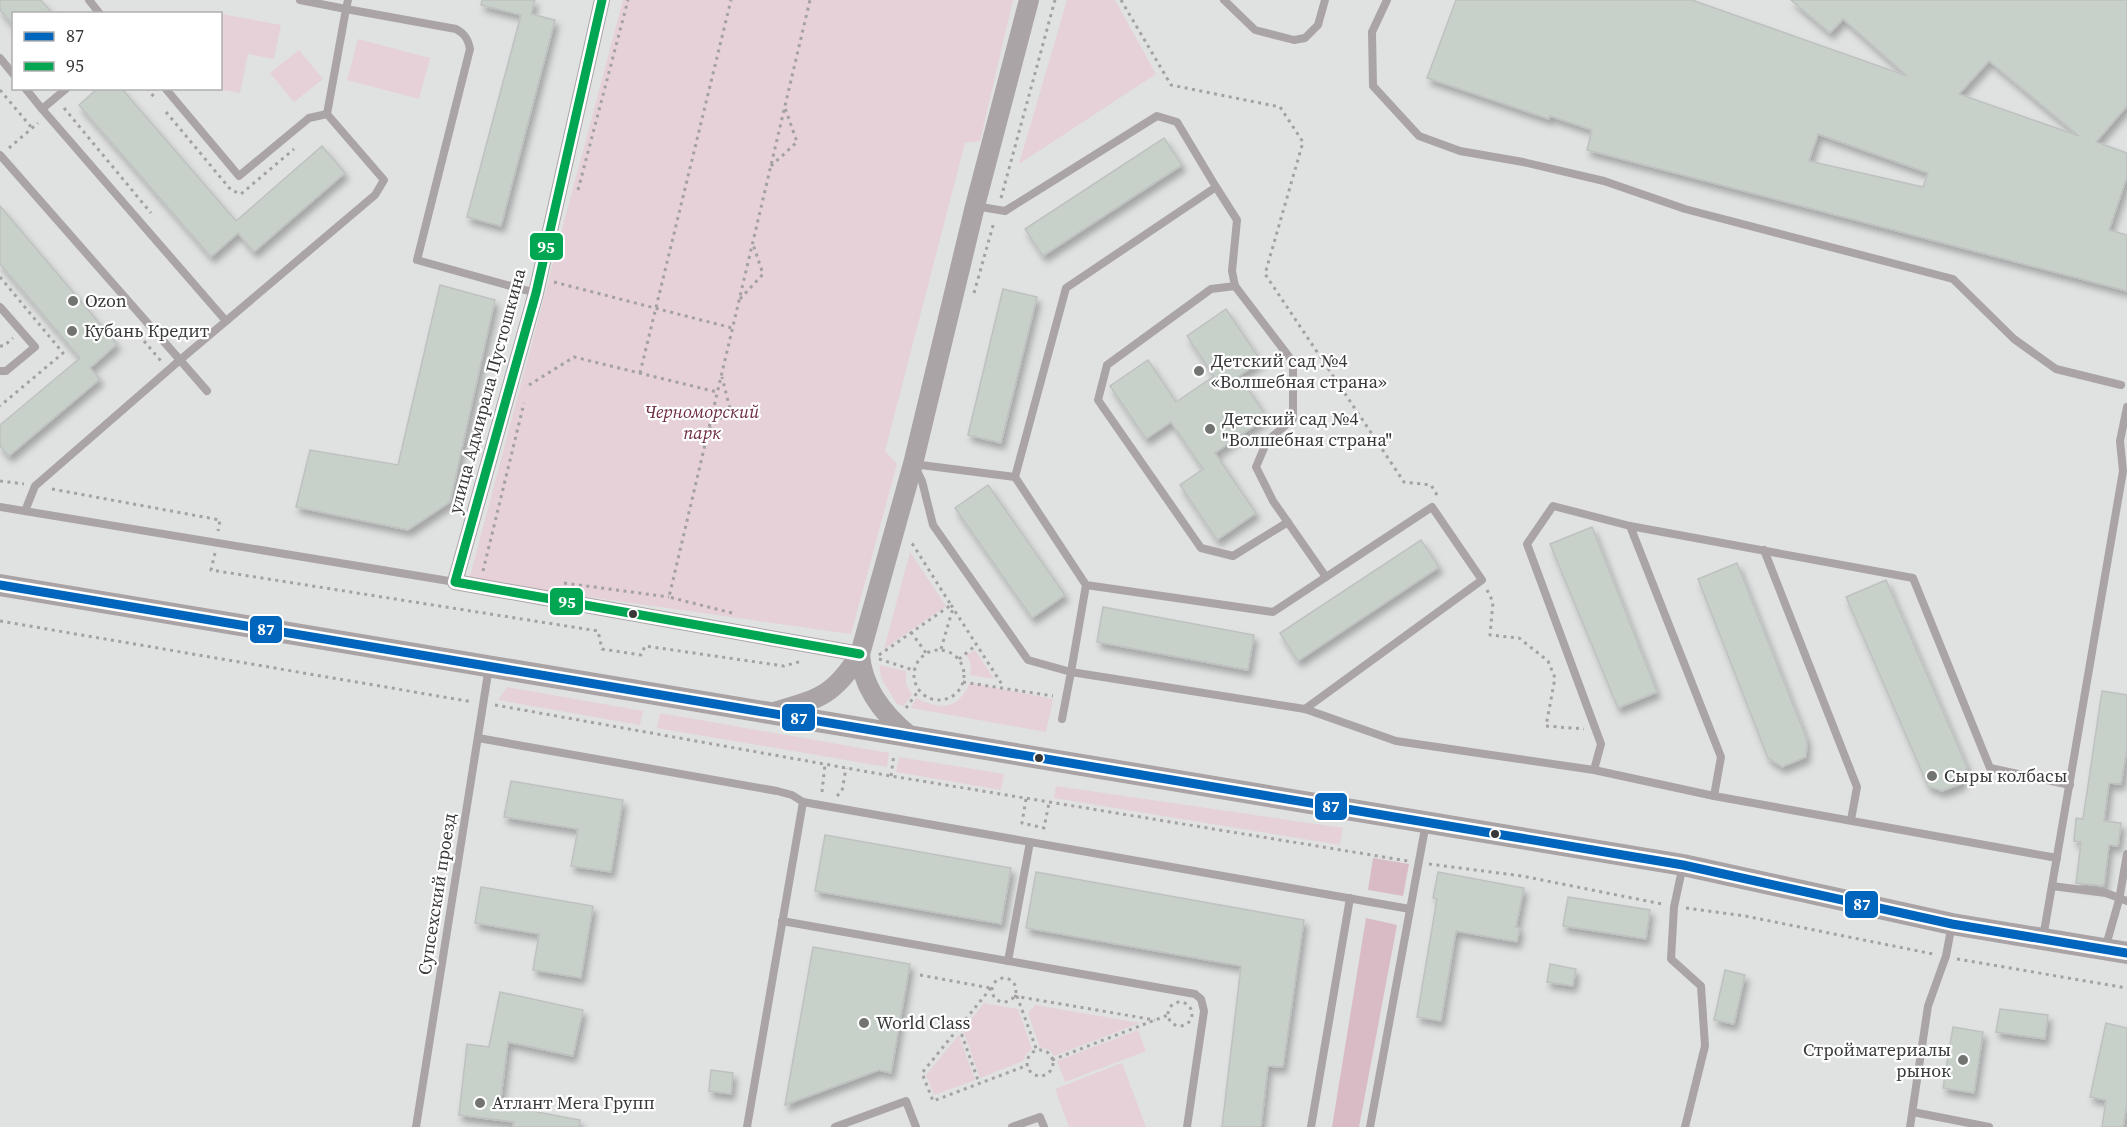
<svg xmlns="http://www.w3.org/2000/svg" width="2127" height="1127" font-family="'Source Serif 4',serif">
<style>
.green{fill:#e5d1d7}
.forest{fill:#d8bbc4}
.building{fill:#c7d1ca;stroke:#bfc1c0;stroke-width:1.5;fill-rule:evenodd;filter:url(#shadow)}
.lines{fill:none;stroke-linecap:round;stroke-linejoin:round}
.path{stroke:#a4a1a3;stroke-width:3;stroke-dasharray:3 4.5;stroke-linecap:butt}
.service{stroke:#aaa4a6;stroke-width:8}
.minor{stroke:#aaa4a6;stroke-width:16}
.tertiary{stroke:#aaa4a6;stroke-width:20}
.secondary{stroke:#a9a3a5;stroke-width:22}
.bus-1-casing{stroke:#fff;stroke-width:14}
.bus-2-casing{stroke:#fff;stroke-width:14}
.bus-1{stroke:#0065bd;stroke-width:9}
.bus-2{stroke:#00a651;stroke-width:9}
.poi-dot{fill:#727472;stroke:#fff;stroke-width:2}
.bus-dot{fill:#373837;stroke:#fff;stroke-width:2}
.labels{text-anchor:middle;stroke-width:4.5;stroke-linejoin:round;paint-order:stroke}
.poi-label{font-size:18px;fill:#373837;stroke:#fff;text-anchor:start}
.street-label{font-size:18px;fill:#373837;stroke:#fff}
.park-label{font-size:18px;font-style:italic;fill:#6e2c45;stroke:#fff}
.line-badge{stroke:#fff;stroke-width:2}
.badge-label{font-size:16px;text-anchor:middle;font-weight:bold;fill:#fff}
</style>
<defs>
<filter id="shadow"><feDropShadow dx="3.5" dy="6" stdDeviation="3" flood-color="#0004"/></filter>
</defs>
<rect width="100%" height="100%" fill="#e0e2e1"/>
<g class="green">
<polygon points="623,0 1013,0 980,141 965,143 885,451 897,464 851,634 469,580"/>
<polygon points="1067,0 1115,0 1156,74 1019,164"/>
<polygon points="217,13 281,25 274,59 248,54 240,93 217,89 220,88 220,14"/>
<polygon points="358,39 430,58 419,99 347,80"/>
<polygon points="299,50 323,79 294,102 270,73"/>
<polygon points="910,552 946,606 884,649"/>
<polygon points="975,650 994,679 970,675 971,664 966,655"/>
<polygon points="879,665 906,671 906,685 912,694 904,706 897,704 882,680"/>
<path d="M970 683 1053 699 1046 732 911 708 916 698C941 709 956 712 970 683Z"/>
<polygon points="507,687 643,711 640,725 498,700"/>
<polygon points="660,713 889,753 887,767 657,728"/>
<polygon points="899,757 1004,774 1001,790 896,772"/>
<polygon points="1056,786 1343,828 1340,845 1054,798"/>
<polygon points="984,1003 1018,1009 1032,1049 1027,1053 1023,1061 980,1078 963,1030"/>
<polygon points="1035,1005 1140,1023 1054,1056 1050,1050 1040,1047 1028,1013"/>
<polygon points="1138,1030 1146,1051 1065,1082 1057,1061"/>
<polygon points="959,1035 975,1080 934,1095 926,1075"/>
<polygon points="1122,1063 1146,1127 1069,1127 1055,1089"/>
</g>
<g class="forest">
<polygon points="1373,858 1409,864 1403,896 1368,890"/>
<polygon points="1366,918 1397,925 1359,1127 1332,1127"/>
</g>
<g class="building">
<polygon points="0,0 41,0 53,14 14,14 14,26 0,10"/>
<polygon points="482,0 535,0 531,14 555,20 501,226 467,217 521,15 481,5"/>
<path d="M1456 0H1692L1907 76 1843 19 1830 33 1791 0H2127V106L2096 142 2127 153V177L2109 230 2127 235V291L1587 150 1592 130 1550 116 1549 119 1427 78ZM1989 61 2079 136 1959 94ZM1818 134 1928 173 1923 187 1809 161Z"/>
<polygon points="98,88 121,88 236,221 322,146 345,173 254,252 238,233 211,257 79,105"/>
<polygon points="1164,138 1182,165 1043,256 1025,229"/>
<polygon points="0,206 117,344 90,368 100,379 9,456 0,446 0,425 80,358 0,264"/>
<polygon points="440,285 495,300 450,502 408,530 296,507 310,450 398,465"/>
<polygon points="1003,289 1037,297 1001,443 968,435"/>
<polygon points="1226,309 1261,361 1239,376 1267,417 1215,453 1256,513 1217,540 1180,485 1203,469 1171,422 1146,439 1110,386 1148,360 1176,402 1214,376 1187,336"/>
<polygon points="988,485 1065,595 1032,618 955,508"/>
<polygon points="1592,527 1657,692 1618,708 1550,544"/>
<polygon points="1421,540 1439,567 1298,661 1280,633"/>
<polygon points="1737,563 1807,740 1806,757 1782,767 1768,758 1698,579"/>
<polygon points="1886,580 1967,767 1961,784 1942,791 1928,786 1846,597"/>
<polygon points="1103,607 1254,635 1248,670 1097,642"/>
<polygon points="2102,691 2127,695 2127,748 2121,784 2109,783 2104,821 2121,823 2118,846 2109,845 2104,886 2076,883 2081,842 2074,841 2076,818 2083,819"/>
<polygon points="511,781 623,800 611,872 571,866 578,829 504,817"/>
<polygon points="825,835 1011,868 1001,924 815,891"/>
<polygon points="1036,872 1304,920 1283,1067 1268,1066 1261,1127 1222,1127 1241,966 1026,928"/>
<polygon points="1438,872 1524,888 1516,927 1520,928 1517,942 1456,931 1441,1021 1417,1017 1437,899 1433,898"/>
<polygon points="481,887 593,906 581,978 533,970 539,934 475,923"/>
<polygon points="1568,897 1650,910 1646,939 1563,926"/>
<polygon points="813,947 910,964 891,1073 879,1070 785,1105"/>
<polygon points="1550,964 1576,969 1573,986 1547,982"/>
<polygon points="1725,970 1745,975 1734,1024 1714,1020"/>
<polygon points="500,992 583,1010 573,1056 508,1042 500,1105 580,1120 579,1127 513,1127 514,1122 459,1115 467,1044 489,1047"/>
<polygon points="2000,1009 2048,1015 2045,1039 1996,1032"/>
<polygon points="2106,1023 2127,1028 2127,1103 2123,1127 2102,1127 2106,1100 2090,1097"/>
<polygon points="1953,1027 1983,1032 1974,1093 1943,1088"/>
<polygon points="711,1070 733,1073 731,1094 709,1091"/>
</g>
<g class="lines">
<g class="path">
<polyline points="1121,0 1171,85 1280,107 1303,142 1265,274 1404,482 1431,485 1437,495"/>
<polyline points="147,88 154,97"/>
<polyline points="0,90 32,128"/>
<polyline points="64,108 151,213"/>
<polyline points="166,112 231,190 241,194 294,149"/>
<polyline points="9,148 38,123"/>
<polyline points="771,166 797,142 785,108"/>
<polyline points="578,190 628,0"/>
<polyline points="1001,198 1055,0"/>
<polyline points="0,277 63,353 0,406"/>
<polyline points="554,282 732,328"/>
<polyline points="974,293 994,222"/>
<polyline points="740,299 763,274 753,244"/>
<polyline points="144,341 161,361"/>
<polyline points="0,346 4,346 13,338"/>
<polyline points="640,373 731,0"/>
<polyline points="529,385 574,357 717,392"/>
<polyline points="709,429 730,409 722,377"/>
<polyline points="0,481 24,484"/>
<polyline points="52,489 220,520 218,531"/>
<polyline points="215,553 211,570 598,631 602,649 641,655 645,646 784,666 802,661"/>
<polyline points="483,571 524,403"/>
<polyline points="564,583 669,597"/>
<polyline points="1487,590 1493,602 1490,635 1519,638 1548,661 1555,678 1546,726 1584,729"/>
<polyline points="951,605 1003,686"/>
<polyline points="732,613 669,597 810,0"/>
<polyline points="0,621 473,702"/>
<polyline points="911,632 926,653"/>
<polyline points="941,649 953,608"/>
<circle cx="939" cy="675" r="25"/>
<polyline points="879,655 951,605 910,540"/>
<polyline points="879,659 913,670"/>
<polyline points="959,659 976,645"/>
<polyline points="963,682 1053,696"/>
<polyline points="495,705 891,776 1408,861"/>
<polyline points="906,708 919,690"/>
<polyline points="891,776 894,754"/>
<polyline points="822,792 825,764"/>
<polyline points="837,796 842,791 846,768"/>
<polyline points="1026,799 1022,823 1044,828 1049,803"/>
<polyline points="1429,864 1522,876 1662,904"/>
<polyline points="1686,908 1745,916 1933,954"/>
<polyline points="1957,959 2127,988"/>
<polyline points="920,975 990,988"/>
<circle cx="1004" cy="990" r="12"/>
<polyline points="991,988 922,1073 933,1101 1028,1065"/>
<polyline points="1014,996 1155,1020"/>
<polyline points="1017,996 1037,1051"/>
<circle cx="1180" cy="1014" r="12"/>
<polyline points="959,1027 979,1083"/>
<circle cx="1040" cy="1063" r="13"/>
<polyline points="1052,1060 1168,1015"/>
</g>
<g class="service">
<polyline points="89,0 100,14"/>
<polyline points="300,0 346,9 327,114"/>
<path d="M348 0 346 9 456 29C465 34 468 39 470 49L417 260 536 293"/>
<polyline points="1224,0 1255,30 1294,40 1305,38 1318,25 1325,0"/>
<polyline points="1387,0 1372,32 1373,86 1419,136 1460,151 1523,162 1604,181 1685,209 1953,279 2014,339 2056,369 2121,385"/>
<polyline points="0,58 14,75"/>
<polyline points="25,88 42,109"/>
<polyline points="67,88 42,109 226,321"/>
<polyline points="165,88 239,176 309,118 327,114 384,180 375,195 180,360 207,391"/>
<polyline points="0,155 180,360 35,486 25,511"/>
<polyline points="1216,187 1237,220 1232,271 1235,286"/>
<polyline points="975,206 1005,211 1157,116 1177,122 1216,187 1066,288 1015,477 1086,585 1273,612 1432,507 1482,580 1305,709"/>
<polyline points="0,307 35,347 6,371 0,371"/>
<polyline points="913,464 1015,477"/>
<polyline points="915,467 922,481 933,525 1028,660 1071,672 1062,719"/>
<polyline points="0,507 455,582"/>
<polyline points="1288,522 1233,556 1201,548 1098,400 1107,365 1211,289 1235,286 1293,362 1293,419 1267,441 1256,467 1273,501 1326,577"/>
<polyline points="1764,550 1857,787 1851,820"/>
<polyline points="1086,585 1071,672 1305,709 1396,741 1594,770 1714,796 2057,858"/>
<polyline points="478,738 777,791 792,795 803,802 1410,909"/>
<polyline points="1594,770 1601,744 1527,544 1553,506 1630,526"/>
<polyline points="1714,796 1721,757 1630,526 1913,578 1990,768 2070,785"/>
<polyline points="1683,865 1674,907 1671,959 1701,986 1705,1046 1685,1127"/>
<polyline points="2052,886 2106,893 2127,901"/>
<polyline points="782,921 1195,994 1201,999 1204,1011 1187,1127"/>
<polyline points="2043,938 2123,471 2120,441 2127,407"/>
<polyline points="2105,949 2119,900 2127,854"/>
<polyline points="1008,961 1030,842"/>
<polyline points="1913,1112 1989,1127"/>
<polyline points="416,1127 489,667"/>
<polyline points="747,1127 803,802"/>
<polyline points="835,1127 906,1101 916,1127"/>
<polyline points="1012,1127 1040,1117 1044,1127"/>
<polyline points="1311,1127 1350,898"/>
<polyline points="1370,1127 1426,823"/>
<polyline points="1910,1127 1928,1006 1946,956 1952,924"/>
</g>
<polyline class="minor" points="602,0 536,293 455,582 860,654"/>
<g class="tertiary">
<path d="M771 713C818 699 833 697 860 654"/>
<path d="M911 737C885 716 862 688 860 654L913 464 975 206 1029 0"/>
</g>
<polyline class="secondary" points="0,585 1683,865 1952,924 2127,953"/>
<g class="bus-1-casing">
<polyline id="bus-1" points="0,585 1683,865 1952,924 2127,953"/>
</g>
<g class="bus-2-casing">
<polyline id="bus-2" points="602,0 536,293 455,582 860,654"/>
</g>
<use href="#bus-1" class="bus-1"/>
<use href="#bus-2" class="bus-2"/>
</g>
<g class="poi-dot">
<circle cx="73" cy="301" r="6"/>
<circle cx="72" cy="331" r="6"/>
<circle cx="1199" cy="371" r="6"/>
<circle cx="1210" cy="429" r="6"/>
<circle cx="1932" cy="776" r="6"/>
<circle cx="864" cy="1023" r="6"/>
<circle cx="1963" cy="1060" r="6"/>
<circle cx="480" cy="1103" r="6"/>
</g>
<g class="bus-dot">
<circle cx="633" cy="614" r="5"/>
<circle cx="1039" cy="758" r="5"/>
<circle cx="1495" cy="834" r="5"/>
</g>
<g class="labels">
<g class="poi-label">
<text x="85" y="307">Ozon</text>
<text x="84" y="337">Кубань Кредит</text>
<text x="1211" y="367">Детский сад №4<tspan x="1211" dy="21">«Волшебная страна»</tspan></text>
<text x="1222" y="425">Детский сад №4<tspan x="1222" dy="21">"Волшебная страна"</tspan></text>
<text x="1944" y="782">Сыры колбасы</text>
<text x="876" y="1029">World Class</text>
<text x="1951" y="1056" text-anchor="end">Стройматериалы<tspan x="1951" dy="21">рынок</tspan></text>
<text x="492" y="1109">Атлант Мега Групп</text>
</g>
<g class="street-label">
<text transform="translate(487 391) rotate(-75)" y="6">улица Адмирала Пустошкина</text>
<text transform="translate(437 894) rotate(-81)" y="6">Супсехский проезд</text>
</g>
<g class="park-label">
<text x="702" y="418">Черноморский<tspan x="702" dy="21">парк</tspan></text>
</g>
</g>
<g class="line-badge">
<rect x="529" y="232" width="35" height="29" rx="6" fill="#00a651"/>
<rect x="549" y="587" width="35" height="29" rx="6" fill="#00a651"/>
<rect x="249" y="615" width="34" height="29" rx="6" fill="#0065bd"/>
<rect x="781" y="703" width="35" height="29" rx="6" fill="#0065bd"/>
<rect x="1314" y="792" width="34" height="29" rx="6" fill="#0065bd"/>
<rect x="1844" y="890" width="35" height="29" rx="6" fill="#0065bd"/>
</g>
<g class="badge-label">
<text x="546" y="253">95</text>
<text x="567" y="608">95</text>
<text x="266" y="635">87</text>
<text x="799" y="724">87</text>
<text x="1331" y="812">87</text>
<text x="1862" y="910">87</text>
</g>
<rect x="12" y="12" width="210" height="78" fill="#ffffff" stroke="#afafaf" stroke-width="1.5"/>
<rect x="24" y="32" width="30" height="9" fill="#0065bd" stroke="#afafaf" stroke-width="1.5"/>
<text x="66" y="42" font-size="18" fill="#373837">87</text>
<rect x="24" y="62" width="30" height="9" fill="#00a651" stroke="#afafaf" stroke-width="1.5"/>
<text x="66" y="72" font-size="18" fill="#373837">95</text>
</svg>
